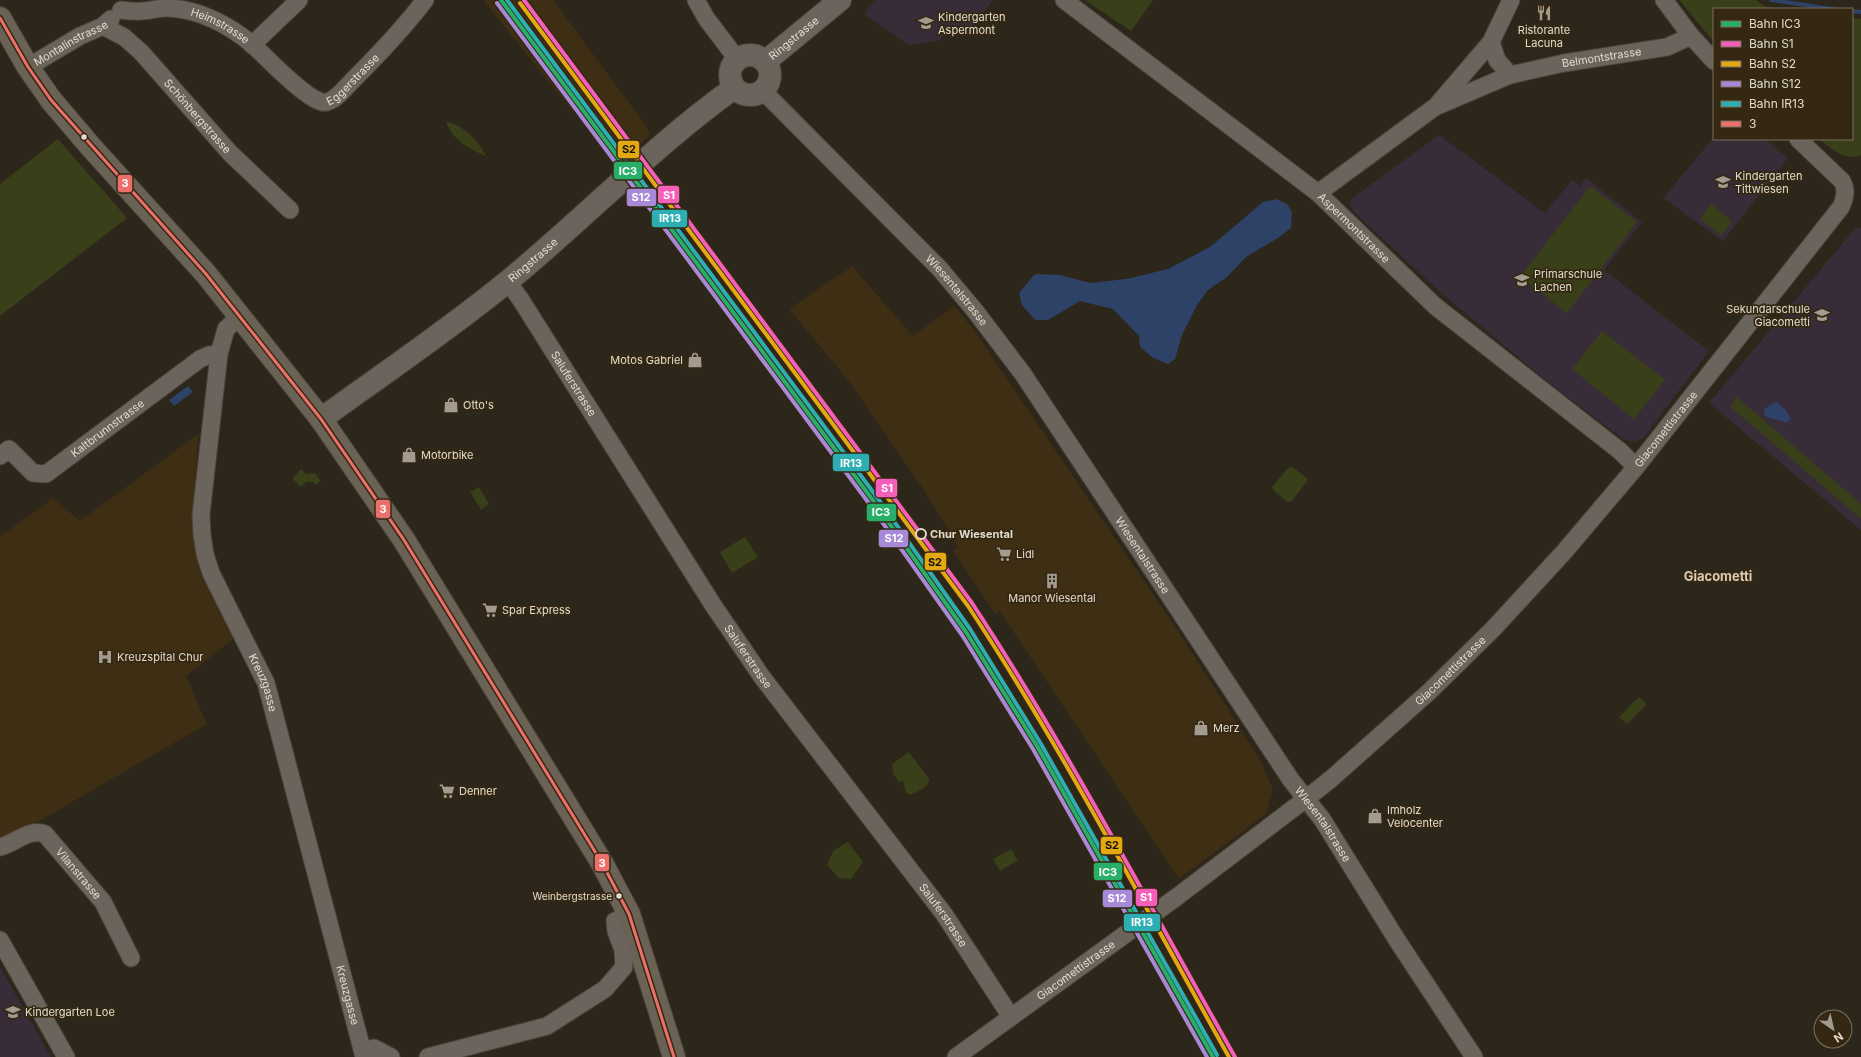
<svg xmlns="http://www.w3.org/2000/svg" width="1861" height="1057" font-family="Inter,sans-serif">
<style>
.built{fill:#3d2e14}
.education{fill:#372c37}
.green{fill:#393f18}
.water{fill:#2d4266}
.lines{fill:none;stroke-linecap:round;stroke-linejoin:round}
.stream{stroke:#2d4266;stroke-width:4}
.minor-casing{stroke:#4a433a;stroke-width:19}
.secondary-casing{stroke:#4a433a;stroke-width:24}
.primary-casing{stroke:#4a433a;stroke-width:24}
.minor{stroke:#6a645c;stroke-width:17}
.secondary{stroke:#6a645c;stroke-width:22}
.primary{stroke:#6a6254;stroke-width:22}
.bus-1-casing{stroke:#352813;stroke-width:6}
.bus-1{stroke:#eb706b;stroke-width:3}
.rail-1-casing{stroke:#352813;stroke-width:7}
.rail-2-casing{stroke:#352813;stroke-width:7}
.rail-3-casing{stroke:#352813;stroke-width:7}
.rail-4-casing{stroke:#352813;stroke-width:7}
.rail-5-casing{stroke:#352813;stroke-width:7}
.rail-1{stroke:#29ae69;stroke-width:4}
.rail-2{stroke:#f460b9;stroke-width:4}
.rail-3{stroke:#e4a813;stroke-width:4}
.rail-4{stroke:#a889d7;stroke-width:4}
.rail-5{stroke:#2caeb3;stroke-width:4}
.bus-dot{fill:#e2dacd;stroke:#352813;stroke-width:1.5}
.stop-dot{fill:#352813;stroke:#e2dacd;stroke-width:2}
.labels{text-anchor:middle;stroke-width:3.5;stroke-linejoin:round;paint-order:stroke}
.bus-label{font-size:10px;fill:#e2dacd;stroke:#352813;text-anchor:end}
.poi-label{font-size:11px;fill:#e2dacd;stroke:#352813;text-anchor:start}
.street-label{font-size:11px;fill:#e2dacd;stroke:#352813}
.stop-label{font-size:11px;font-weight:bold;fill:#e2dacd;stroke:#352813;text-anchor:start}
.quarter-label{font-size:13px;font-weight:bold;fill:#dbcab1;stroke:#352813}
.line-badge{stroke:#352813;stroke-width:1.5}
.badge-label{font-size:11px;text-anchor:middle;font-weight:bold;fill:#fff}
.pale-badge-label{font-size:11px;text-anchor:middle;font-weight:bold;fill:#111}
</style>
<rect width="100%" height="100%" fill="#2d261b"/>
<g class="built">
<polygon points="483,0 553,0 647,127 650,135 616,165"/>
<polygon points="852,266 913,336 954,306 974,330 1180,634 1261,761 1273,790 1266,814 1179,879 1000,612 995,614 953,551 958,547 954,541 955,540 923,489 848,380 789,309"/>
<polygon points="198,434 193,519 236,637 186,676 207,724 8,839 0,842 0,537 53,498 80,521"/>
</g>
<g class="education">
<polygon points="877,0 993,0 970,31 941,37 942,40 909,45 865,15 867,9"/>
<polygon points="1439,135 1545,213 1572,180 1580,186 1586,178 1642,222 1604,270 1709,351 1644,437 1635,442 1624,440 1543,378 1438,290 1353,211 1350,204 1352,198"/>
<polygon points="1714,137 1714,139 1765,139 1788,158 1723,241 1663,198"/>
<polygon points="1856,227 1861,228 1861,530 1709,403"/>
<polygon points="0,967 51,1057 0,1057"/>
</g>
<g class="green">
<polygon points="1085,0 1153,0 1131,31"/>
<polygon points="1679,0 1756,0 1766,7 1778,9 1714,9 1714,42"/>
<path d="M1852 18 1861 19V155C1845 162 1832 149 1819 139H1852Z"/>
<path d="M446 121C465 127 476 138 486 156 469 149 451 139 446 121Z"/>
<polygon points="58,139 127,218 0,316 0,184"/>
<polygon points="1590,186 1637,222 1567,313 1520,277"/>
<polygon points="1711,204 1732,221 1721,235 1700,219"/>
<polygon points="1602,331 1665,380 1634,419 1572,369"/>
<polygon points="1737,397 1861,504 1861,519 1730,406"/>
<polygon points="1292,467 1307,478 1307,481 1292,501 1288,502 1274,491 1272,487 1288,468"/>
<polygon points="301,469 306,474 315,473 321,481 315,485 314,482 306,482 301,487 292,478"/>
<polygon points="479,487 489,504 481,510 470,492"/>
<polygon points="745,537 758,557 732,573 720,552"/>
<polygon points="1639,697 1647,704 1627,724 1619,717"/>
<path d="M909 752 929 779C929 788 918 791 911 795L906 793 903 781 899 782 893 774 892 764Z"/>
<polygon points="848,842 863,862 851,879 839,878 827,865 833,851"/>
<polygon points="1011,849 1018,860 1000,871 993,859"/>
</g>
<g class="water">
<polygon points="1276,199 1287,204 1292,212 1291,228 1278,238 1246,257 1227,277 1208,290 1197,305 1182,335 1175,359 1168,364 1153,358 1140,347 1139,336 1113,309 1080,301 1048,320 1035,320 1022,305 1019,293 1035,274 1060,275 1090,283 1126,279 1168,269 1210,247 1263,202"/>
<polygon points="188,386 193,392 174,406 169,400"/>
<path d="M1777 402 1786 410 1791 419 1786 423C1779 419 1771 420 1764 415L1765 409 1772 404Z"/>
</g>
<g class="lines">
<g class="stream">
<polyline points="1771,0 1833,9"/>
<polyline points="1852,11 1861,12"/>
</g>
<g class="minor-casing">
<g id="minor">
<polyline points="696,0 706,18 737,59"/>
<path id="s1" d="M1064 0 1318 193 1435 306 1620 451 1636 467"/>
<polyline points="1664,0 1691,36 1714,61"/>
<path id="s2" d="M121 10C128 11 135 12 142 11 150 11 158 8 166 8 198 8 231 26 254 46 266 57 313 107 327 102 337 99 345 88 352 81 378 55 403 29 425 0"/>
<path id="s3" d="M103 26 124 37 141 52 230 153 290 210"/>
<polyline points="1491,42 1497,60 1510,75"/>
<polyline points="252,45 299,0"/>
<path id="s4" d="M28 67 80 36 103 26 111 19"/>
<path id="s5" d="M763 91 940 269 976 312 1023 374 1291 780 1322 819 1397 940 1474 1057"/>
<polyline points="1438,104 1491,42 1511,0"/>
<path id="s6" d="M1318 193 1435 107 1510 75 1564 63 1667 47 1691 36"/>
<path id="s7" d="M508 282 521 300 713 605 762 677 944 914 1011 1017"/>
<path id="s8" d="M240 316 226 329 219 354 201 515 202 535 205 554 211 573 266 683 269 694 364 1057"/>
<path id="s9" d="M0 456 9 449 33 473 46 474 200 359 209 355 219 354"/>
<path id="s10" d="M0 847C16 843 29 828 45 834L103 902 131 958"/>
<polyline points="0,940 66,1057"/>
<polyline points="363,1051 374,1048 391,1057"/>
<polyline points="428,1057 547,1026 605,989 624,967 623,950 616,931 615,921 629,914"/>
<path id="s11" d="M956 1057 1178 896 1307 798 1331 779 1430 691 1493 629 1564 552 1636 467 1841 207C1845 198 1847 190 1842 181L1798 139"/>
</g>
</g>
<g class="secondary-casing">
<g id="secondary">
<circle cx="750" cy="75" r="20"/>
<path id="s12" d="M766 61 840 0"/>
<path id="s13" d="M321 419C383 374 447 331 507 282 584 219 653 146 734 88"/>
</g>
</g>
<g class="primary-casing">
<polyline id="primary" points="0,18 28,67 51,100 91,147 206,274 321,419 404,540 602,863 629,914 674,1057"/>
</g>
<use href="#minor" class="minor"/>
<use href="#secondary" class="secondary"/>
<use href="#primary" class="primary"/>
<g class="bus-1-casing">
<polyline id="bus-1" points="0,18 28,67 51,100 206,274 321,419 404,540 602,863 629,914 674,1057"/>
</g>
<use href="#bus-1" class="bus-1"/>
<g class="rail-1-casing">
<polyline id="rail-1" points="501,0 872,499 966,632 1037,746 1213,1057"/>
</g>
<g class="rail-2-casing">
<path id="rail-2" d="M524 0 972 603C1068 749 1149 905 1235 1057"/>
</g>
<g class="rail-3-casing">
<path id="rail-3" d="M520 3 968 606C1064 751 1144 906 1229 1057"/>
</g>
<g class="rail-4-casing">
<polyline id="rail-4" points="497,3 868,502 962,635 1033,749 1207,1057"/>
</g>
<g class="rail-5-casing">
<polyline id="rail-5" points="507,0 876,496 970,629 1041,744 1217,1055"/>
</g>
<use href="#rail-1" class="rail-1"/>
<use href="#rail-2" class="rail-2"/>
<use href="#rail-3" class="rail-3"/>
<use href="#rail-4" class="rail-4"/>
<use href="#rail-5" class="rail-5"/>
</g>
<defs>
<g id="restaurant-bare" transform="scale(1.2)"><path d="M-5-6h1v4h1v-4h1v4h1v-4h1v5L-1.5 .5V6h-2V.5L-5-1ZM5-6V6H3V1.5H1.5Q1.5-4 5-6Z" fill="#a39b8f" stroke="#352813" stroke-width="2.5" paint-order="stroke"/></g>
<g id="school-bare" transform="scale(1.2)"><path d="M0-5L7-2L0 1L-7-2ZM-4 1L0 2.5L4 1V4Q0 6-4 4Z" fill="#a39b8f" stroke="#352813" stroke-width="2.5" paint-order="stroke"/></g>
<g id="shop-bare" transform="scale(1.2)"><path d="M-5-2.5h2.3a2.7 3.5 0 0 1 5.4 0H5L5.5 6h-11ZM-1.5-2.5h3a1.5 2.3 0 0 0-3 0Z" fill="#a39b8f" stroke="#352813" stroke-width="2.5" paint-order="stroke"/></g>
<g id="supermarket-bare" transform="scale(1.2)"><path d="M-6-5.5h2.5l.6 2H6L4.5 2H-2.5L-4.4-4H-6ZM-1.5 3.2a1.3 1.3 0 1 0 .1 0ZM3 3.2a1.3 1.3 0 1 0 .1 0Z" fill="#a39b8f" stroke="#352813" stroke-width="2.5" paint-order="stroke"/></g>
<g id="building-bare" transform="scale(1.2)"><path d="M-4-6H4V6H1V3H-1V6H-4ZM-2.5-4.3h1.7v1.8h-1.7ZM.8-4.3h1.7v1.8H.8ZM-2.5-1h1.7V.8h-1.7ZM.8-1h1.7V.8H.8Z" fill="#a39b8f" stroke="#352813" stroke-width="2.5" paint-order="stroke"/></g>
<g id="hospital-bare" transform="scale(1.2)"><path d="M-5-5h3v3.5h4V-5h3V5h-3V1.5h-4V5h-3Z" fill="#a39b8f" stroke="#352813" stroke-width="2.5" paint-order="stroke"/></g>
</defs>
<g fill-rule="evenodd">
<use href="#restaurant-bare" x="1544" y="13"/>
<use href="#school-bare" x="926" y="23"/>
<use href="#school-bare" x="1723" y="182"/>
<use href="#school-bare" x="1522" y="280"/>
<use href="#school-bare" x="1822" y="315"/>
<use href="#shop-bare" x="695" y="360"/>
<use href="#shop-bare" x="451" y="405"/>
<use href="#shop-bare" x="409" y="455"/>
<use href="#supermarket-bare" x="1004" y="554"/>
<use href="#building-bare" x="1052" y="581"/>
<use href="#supermarket-bare" x="490" y="610"/>
<use href="#hospital-bare" x="105" y="657"/>
<use href="#shop-bare" x="1201" y="728"/>
<use href="#supermarket-bare" x="447" y="791"/>
<use href="#shop-bare" x="1375" y="816"/>
<use href="#school-bare" x="13" y="1012"/>
</g>
<g class="bus-dot">
<circle cx="84" cy="137" r="3.5"/>
<circle cx="619" cy="896" r="3.5"/>
</g>
<circle class="stop-dot" cx="921" cy="534" r="5"/>
<g class="labels">
<g class="bus-label">
<text x="612" y="900">Weinbergstrasse</text>
</g>
<g class="poi-label">
<text x="938" y="21">Kindergarten<tspan x="938" dy="13">Aspermont</tspan></text>
<text x="1544" y="34" text-anchor="middle">Ristorante<tspan x="1544" dy="13">Lacuna</tspan></text>
<text x="1735" y="180">Kindergarten<tspan x="1735" dy="13">Tittwiesen</tspan></text>
<text x="1534" y="278">Primarschule<tspan x="1534" dy="13">Lachen</tspan></text>
<text x="1810" y="313" text-anchor="end">Sekundarschule<tspan x="1810" dy="13">Giacometti</tspan></text>
<text x="683" y="364" text-anchor="end">Motos Gabriel</text>
<text x="463" y="409">Otto's</text>
<text x="421" y="459">Motorbike</text>
<text x="1016" y="558">Lidl</text>
<text x="1052" y="602" text-anchor="middle">Manor Wiesental</text>
<text x="502" y="614">Spar Express</text>
<text x="117" y="661">Kreuzspital Chur</text>
<text x="1213" y="732">Merz</text>
<text x="459" y="795">Denner</text>
<text x="1387" y="814">Imholz<tspan x="1387" dy="13">Velocenter</tspan></text>
<text x="25" y="1016">Kindergarten Loe</text>
</g>
<g class="street-label">
<text dy="4" stroke="none"><textPath href="#s2" startOffset="103">Heimstrasse</textPath></text>
<text dy="4" stroke="none"><textPath href="#s12" startOffset="36">Ringstrasse</textPath></text>
<text dy="4" stroke="none"><textPath href="#s4" startOffset="49">Montalinstrasse</textPath></text>
<text dy="4" stroke="none"><textPath href="#s6" startOffset="320">Belmontstrasse</textPath></text>
<text dy="4" stroke="none"><textPath href="#s2" startOffset="271">Eggerstrasse</textPath></text>
<text dy="4" stroke="none"><textPath href="#s3" startOffset="132">Schönbergstrasse</textPath></text>
<text dy="4" stroke="none"><textPath href="#s1" startOffset="369">Aspermontstrasse</textPath></text>
<text dy="4" stroke="none"><textPath href="#s13" startOffset="265">Ringstrasse</textPath></text>
<text dy="4" stroke="none"><textPath href="#s5" startOffset="278">Wiesentalstrasse</textPath></text>
<text dy="4" stroke="none"><textPath href="#s7" startOffset="121">Saluferstrasse</textPath></text>
<text dy="4" stroke="none"><textPath href="#s9" startOffset="135">Kaltbrunnstrasse</textPath></text>
<text dy="4" stroke="none"><textPath href="#s11" startOffset="952">Giacomettistrasse</textPath></text>
<text dy="4" stroke="none"><textPath href="#s5" startOffset="602">Wiesentalstrasse</textPath></text>
<text dy="4" stroke="none"><textPath href="#s7" startOffset="445">Saluferstrasse</textPath></text>
<text dy="4" stroke="none"><textPath href="#s11" startOffset="628">Giacomettistrasse</textPath></text>
<text dy="4" stroke="none"><textPath href="#s8" startOffset="388">Kreuzgasse</textPath></text>
<text dy="4" stroke="none"><textPath href="#s5" startOffset="926">Wiesentalstrasse</textPath></text>
<text dy="4" stroke="none"><textPath href="#s10" startOffset="100">Vilanstrasse</textPath></text>
<text dy="4" stroke="none"><textPath href="#s7" startOffset="769">Saluferstrasse</textPath></text>
<text dy="4" stroke="none"><textPath href="#s11" startOffset="148">Giacomettistrasse</textPath></text>
<text dy="4" stroke="none"><textPath href="#s8" startOffset="712">Kreuzgasse</textPath></text>
</g>
<g class="stop-label">
<text x="930" y="538">Chur Wiesental</text>
</g>
<g class="quarter-label">
<text x="1718" y="581">Giacometti</text>
</g>
</g>
<g class="line-badge">
<rect x="617" y="140" width="23" height="19" rx="4" fill="#e4a813"/>
<rect x="613" y="161" width="30" height="19" rx="4" fill="#29ae69"/>
<rect x="117" y="174" width="16" height="19" rx="4" fill="#eb706b"/>
<rect x="657" y="185" width="23" height="19" rx="4" fill="#f460b9"/>
<rect x="626" y="188" width="31" height="19" rx="4" fill="#a889d7"/>
<rect x="651" y="209" width="37" height="19" rx="4" fill="#2caeb3"/>
<rect x="832" y="453" width="38" height="19" rx="4" fill="#2caeb3"/>
<rect x="875" y="478" width="23" height="20" rx="4" fill="#f460b9"/>
<rect x="375" y="499" width="16" height="20" rx="4" fill="#eb706b"/>
<rect x="866" y="503" width="31" height="19" rx="4" fill="#29ae69"/>
<rect x="878" y="529" width="31" height="19" rx="4" fill="#a889d7"/>
<rect x="924" y="552" width="23" height="19" rx="4" fill="#e4a813"/>
<rect x="1100" y="836" width="23" height="19" rx="4" fill="#e4a813"/>
<rect x="594" y="853" width="16" height="19" rx="4" fill="#eb706b"/>
<rect x="1093" y="862" width="30" height="19" rx="4" fill="#29ae69"/>
<rect x="1135" y="888" width="23" height="19" rx="4" fill="#f460b9"/>
<rect x="1102" y="889" width="31" height="19" rx="4" fill="#a889d7"/>
<rect x="1123" y="913" width="38" height="19" rx="4" fill="#2caeb3"/>
</g>
<g class="badge-label">
<text x="628" y="175">IC3</text>
<text x="125" y="187">3</text>
<text x="669" y="199">S1</text>
<text x="641" y="201">S12</text>
<text x="670" y="222">IR13</text>
<text x="851" y="467">IR13</text>
<text x="887" y="492">S1</text>
<text x="383" y="513">3</text>
<text x="881" y="516">IC3</text>
<text x="894" y="542">S12</text>
<text x="602" y="867">3</text>
<text x="1108" y="876">IC3</text>
<text x="1146" y="901">S1</text>
<text x="1117" y="902">S12</text>
<text x="1142" y="926">IR13</text>
</g>
<g class="pale-badge-label">
<text x="629" y="153">S2</text>
<text x="935" y="566">S2</text>
<text x="1112" y="849">S2</text>
</g>
<rect x="1713" y="8" width="140" height="132" fill="#352813" stroke="#7a6f5d"/>
<rect x="1721" y="21" width="20" height="6" fill="#29ae69" stroke="#7a6f5d"/>
<text x="1749" y="28" font-size="12" fill="#e2dacd">Bahn IC3</text>
<rect x="1721" y="41" width="20" height="6" fill="#f460b9" stroke="#7a6f5d"/>
<text x="1749" y="48" font-size="12" fill="#e2dacd">Bahn S1</text>
<rect x="1721" y="61" width="20" height="6" fill="#e4a813" stroke="#7a6f5d"/>
<text x="1749" y="68" font-size="12" fill="#e2dacd">Bahn S2</text>
<rect x="1721" y="81" width="20" height="6" fill="#a889d7" stroke="#7a6f5d"/>
<text x="1749" y="88" font-size="12" fill="#e2dacd">Bahn S12</text>
<rect x="1721" y="101" width="20" height="6" fill="#2caeb3" stroke="#7a6f5d"/>
<text x="1749" y="108" font-size="12" fill="#e2dacd">Bahn IR13</text>
<rect x="1721" y="121" width="20" height="6" fill="#eb706b" stroke="#7a6f5d"/>
<text x="1749" y="128" font-size="12" fill="#e2dacd">3</text>
<g transform="translate(1833 1029) rotate(146)"><circle r="19" fill="#352813" stroke="#7a6f5d"/>
<path d="M0-3L7 15L0 10L-7 15Z" fill="#a39b8f"/>
<text y="-6" font-size="11" font-weight="bold" text-anchor="middle" fill="#e2dacd">N</text>
</g>
</svg>
